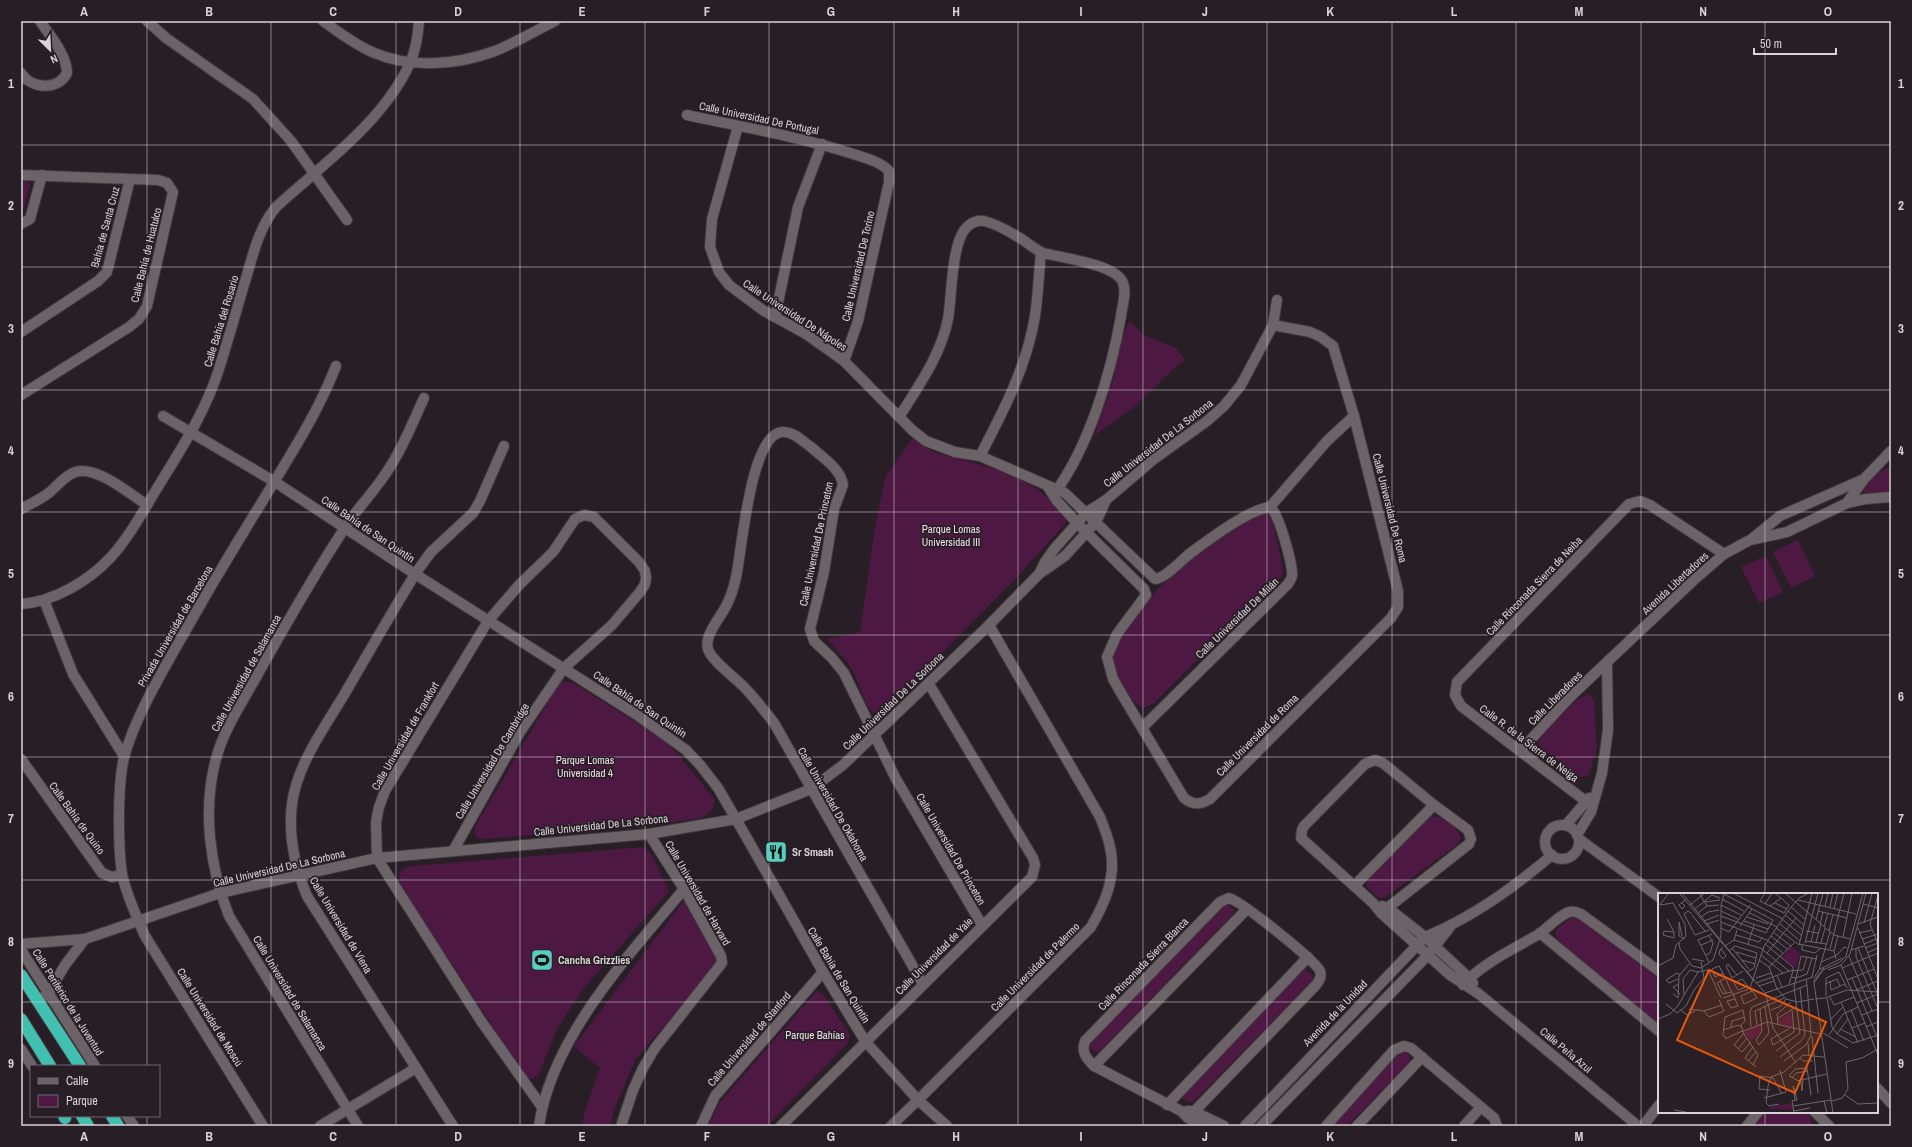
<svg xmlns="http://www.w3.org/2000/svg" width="1912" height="1147" font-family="'Archivo Narrow',sans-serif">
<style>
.green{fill:#4d1842}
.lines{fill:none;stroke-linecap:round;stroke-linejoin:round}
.street-casing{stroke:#40393e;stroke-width:12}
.secondary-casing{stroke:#40393e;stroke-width:12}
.highway-casing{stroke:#40393e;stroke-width:14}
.street{stroke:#6c6369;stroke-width:10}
.secondary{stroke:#6c6369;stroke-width:10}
.highway{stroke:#41c0b0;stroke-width:12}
.grid{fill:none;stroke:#d9d3d7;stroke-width:1;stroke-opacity:0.55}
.labels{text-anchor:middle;stroke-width:3.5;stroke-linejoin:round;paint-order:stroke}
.street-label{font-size:11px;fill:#d9d3d7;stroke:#271f25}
.park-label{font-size:11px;fill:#f2ddec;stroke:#271f25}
.poi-label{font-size:11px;font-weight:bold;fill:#d9d3d7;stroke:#271f25;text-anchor:start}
.inset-road{fill:none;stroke:#6e676c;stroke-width:1}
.view{fill:#e8590c;fill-opacity:0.15;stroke:#e8590c;stroke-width:2}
.inset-edge{fill:none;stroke:#d9d3d7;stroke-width:2}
.neatline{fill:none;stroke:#d9d3d7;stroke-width:1.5}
.grid-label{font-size:13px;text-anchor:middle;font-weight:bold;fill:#d9d3d7}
</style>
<rect width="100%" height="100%" fill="#271f25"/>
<g class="green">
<polygon points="21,181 26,181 30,184 23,212 21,213"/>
<polygon points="1129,321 1144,335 1176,348 1185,360 1172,370 1133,408 1094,436 1114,378 1119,346"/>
<path d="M913 438 934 452 1007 472 1038 490 1058 507 1067 518 1065 524 1018 576 905 691 885 710 874 713C863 704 861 687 854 674 848 661 837 650 827 639L860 632 875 527 886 475Z"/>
<path d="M1887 468H1891V493L1867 494 1863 491C1866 481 1878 472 1887 468Z"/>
<path d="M1261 512 1272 517 1283 569 1282 576 1153 704 1143 708C1127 700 1118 675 1109 660L1112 650C1126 631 1140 608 1156 591 1187 559 1223 535 1261 512Z"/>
<polygon points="1798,540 1815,576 1791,588 1773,552"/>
<polygon points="1766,556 1783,592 1759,603 1741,567"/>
<polygon points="564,681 573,683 661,738 676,752 715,800 713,809 702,818 662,824 485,839 476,837 474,829 556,688"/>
<polygon points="1588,694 1594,700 1597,749 1588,776 1578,777 1538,745 1539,738 1576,700"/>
<path d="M1428 816C1443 816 1456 825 1461 838L1457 845 1384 898H1379L1367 887V881Z"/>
<path d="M645 847 653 857 669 891 583 989 557 1029 538 1076 530 1079 525 1076 401 886C396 874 401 868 412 866Z"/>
<polygon points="685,899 716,955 716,967 636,1058 613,1113 610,1126 582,1126 584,1114 600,1068 574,1046"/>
<polygon points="1225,902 1234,910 1234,913 1098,1053 1092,1050 1088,1045 1089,1040"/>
<polygon points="1571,918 1578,918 1659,979 1659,1024 1558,940 1555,934 1557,929"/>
<polygon points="1305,969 1313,976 1312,981 1192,1103 1182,1098 1181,1094 1300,971"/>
<polygon points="817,991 823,994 850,1035 847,1044 767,1126 708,1126 720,1102"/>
<polygon points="1405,1052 1410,1057 1410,1062 1347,1126 1329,1126 1400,1053"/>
<polygon points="1763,1112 1805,1112 1810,1116 1812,1124 1810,1126 1753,1126"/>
</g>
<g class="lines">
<g class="street-casing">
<g id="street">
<polyline points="147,21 166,38 253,99 291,141 347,220"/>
<path d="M323 21C338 32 354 44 372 52 410 69 457 65 495 51 515 43 535 31 555 21"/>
<path d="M21 73C31 89 58 91 67 73 67 55 50 36 40 21"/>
<path d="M687 115C742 127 796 136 850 153 862 157 880 161 889 171V182L858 321 844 361"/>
<path d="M738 126 712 219 710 247 719 272 729 285 764 311 806 334 844 361 912 430 926 441 955 452 980 456 1065 493 1155 579C1165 579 1183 558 1192 552 1211 538 1248 510 1270 507L1327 441 1354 416"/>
<polyline points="21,175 158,180 167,183 173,192 147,306 139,319 129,327 21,395"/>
<polyline points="21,224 30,219 42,175"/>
<polyline points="775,317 798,207 822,144"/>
<polyline points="21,332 98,281 107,272 130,179"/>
<polyline points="163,416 275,482 415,574 637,715 686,750 701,766 718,788 736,819 811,789 843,765 989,625 1039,574 1065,556 1096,522 1106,500"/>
<path d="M899 417C918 387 941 355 948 319 952 297 951 240 968 226 972 222 979 220 984 221 997 224 1012 233 1023 240 1029 244 1036 250 1043 253 1062 258 1116 264 1123 283 1127 293 1122 306 1121 316 1111 373 1089 447 1054 494"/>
<path d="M980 456C1003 412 1027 366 1035 316 1038 295 1039 273 1041 252"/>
<path d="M1048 487 1057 501 1077 523 1144 589 1146 595 1117 634 1107 657 1113 679 1121 693 1184 798C1193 805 1200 805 1210 799L1391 618 1398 607V591L1354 416 1333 346 1321 337 1310 332 1273 325"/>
<polyline points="1847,503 1864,479 1891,451"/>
<path d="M21 509C31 504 41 499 50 492 57 486 63 478 71 474 92 461 130 494 147 505"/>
<polyline points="1753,538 1780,516 1864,479"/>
<polyline points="1039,574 1045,562 1055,548 1087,512 1106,500 1154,459 1207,421 1224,406 1241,385 1273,325 1277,300"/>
<polyline points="44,600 73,674 124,756"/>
<path d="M21 604C53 602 89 581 111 557 129 537 142 513 156 490 179 452 204 415 218 372 227 344 235 316 243 288 252 260 257 230 276 207 323 164 383 122 410 63 416 50 418 35 419 21"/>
<path d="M1143 727 1288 584C1290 581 1293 577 1292 572 1291 560 1279 513 1270 507"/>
<polyline points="1521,750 1570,697 1695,579 1724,554 1750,540 1787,532 1847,503 1866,499 1891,497"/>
<polyline points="21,759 102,873 112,877 122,875"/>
<polyline points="1592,806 1461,706 1455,695 1457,682 1629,504 1640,501 1650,505 1724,554"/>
<polyline points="1566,825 1589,798"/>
<circle cx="1562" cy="842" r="17"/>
<polyline points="1577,835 1591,812 1602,773 1608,730 1607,665"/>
<polyline points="1579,839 1659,897"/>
<polyline points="453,851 520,732 564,668 612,625 640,592 645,584 646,578 645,571 639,562 594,517 584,515 575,519 553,552 519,585 488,621 385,791 379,807 376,822 377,858 481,1021 542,1107"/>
<polyline points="1354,886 1434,805"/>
<polyline points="1382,906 1388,908 1425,937 1469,978 1473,983"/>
<polyline points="1381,913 1469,844 1471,839 1468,830 1434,805 1383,763 1375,760 1365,764 1304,826 1302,830 1301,838 1373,903 1381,913 1450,975 1479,994 1638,1126"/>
<polyline points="1540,933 1659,1031"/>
<path d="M923 984 774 723C764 710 754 697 743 686 734 677 711 660 708 649 704 636 719 619 725 608 730 599 734 587 736 577 742 551 750 435 782 432 793 431 802 441 811 447 822 457 841 469 843 485L834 509 824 572 810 629 814 641 832 658 844 673 896 779 982 925"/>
<path d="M1463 985C1484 962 1514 949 1539 934 1549 927 1558 916 1569 912 1573 911 1577 912 1581 914L1659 971"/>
<polyline points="1094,1066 1247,909"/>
<polyline points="1877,1088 1891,1103"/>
<path d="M918 1100 1091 927C1105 903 1117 876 1110 847 1108 837 1104 827 1100 817L989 625"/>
<polyline points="1167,1105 1308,957"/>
<polyline points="1187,1111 1193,1111 1224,1126"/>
<polyline points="1815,1112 1829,1126"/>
<path d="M1188 1118 1316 985C1319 981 1322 977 1320 971 1316 961 1241 901 1229 898L1220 902 1085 1041C1081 1052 1086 1058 1094 1066L1181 1111 1188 1118 1204 1126"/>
<path d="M263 1126 145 936C137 918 126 894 122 874 118 847 117 781 125 754 136 717 156 683 175 649 203 599 232 550 262 502 289 457 317 415 336 366"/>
<polyline points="320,1126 416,1068"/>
<path d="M358 1126 229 916C210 868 202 810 216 759 224 728 244 700 259 672 286 624 314 575 344 529 356 510 372 494 384 476 401 452 412 424 424 398"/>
<path d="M453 1126 307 896C295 867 288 835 292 804 297 765 324 728 344 695 367 655 391 614 415 574L431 552 473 513 480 501 504 446"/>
<path d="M539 1126C551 1038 629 955 684 889"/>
<polyline points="621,1126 633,1090 643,1068 655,1048 722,963 721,956 684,889 649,834"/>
<polyline points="701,1126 715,1096 823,972"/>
<polyline points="781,1126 1032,877 1035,865 1033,858 929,684"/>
<path d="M1245 1126 1425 937C1473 917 1513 888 1552 855"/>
<polyline points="1261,1126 1428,955 1450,927"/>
<polyline points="1326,1126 1394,1050 1404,1046 1411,1048 1494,1118 1497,1126"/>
<polyline points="1357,1126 1422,1057"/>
<polyline points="1464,1126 1481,1107"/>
<polyline points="1643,1126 1659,1105"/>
<polyline points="1747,1126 1758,1112"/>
</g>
</g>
<g class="secondary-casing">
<g id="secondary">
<polyline points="21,944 85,939 220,893 377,858 649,834 736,819 823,972 865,1041 918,1100 947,1126"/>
<polyline points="21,950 95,1066"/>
<polyline points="43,997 48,994 65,965 85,939"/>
<polyline points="21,1049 32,1066"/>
<polyline points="127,1116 134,1126"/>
<polyline points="891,1126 918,1100"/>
</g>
</g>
<g class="highway-casing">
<g id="highway">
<polyline points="21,975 80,1066"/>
<polyline points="21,1019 50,1066"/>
<polyline points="64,1116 65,1118"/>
<polyline points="82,1116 88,1126"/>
<polyline points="112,1116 118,1126"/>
</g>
</g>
<use href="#street" class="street"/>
<use href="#secondary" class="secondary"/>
<use href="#highway" class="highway"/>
</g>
<path class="grid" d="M147 21V1066M271 21V1126M396 21V1126M520 21V1126M645 21V1126M769 21V1126M894 21V1126M1018 21V1126M1143 21V1126M1267 21V1126M1392 21V1126M1516 21V1126M1641 21V1126M1765 21V894M21 145H1891M21 267H1891M21 390H1891M21 512H1891M21 635H1891M21 757H1891M21 880H1891M21 1002H1659M1877 1002H1891M1765 1112V1126M147 1116V1126"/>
<defs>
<g id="restaurant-square" transform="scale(1.15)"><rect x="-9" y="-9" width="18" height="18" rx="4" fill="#59cebf" stroke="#271f25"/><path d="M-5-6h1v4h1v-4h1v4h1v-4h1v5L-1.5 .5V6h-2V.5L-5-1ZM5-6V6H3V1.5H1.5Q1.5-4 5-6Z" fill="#111"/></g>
<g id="stadium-square" transform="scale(1.15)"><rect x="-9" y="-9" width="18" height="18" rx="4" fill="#59cebf" stroke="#271f25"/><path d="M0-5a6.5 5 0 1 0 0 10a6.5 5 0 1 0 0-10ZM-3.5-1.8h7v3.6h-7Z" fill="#111"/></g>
</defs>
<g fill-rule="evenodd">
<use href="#restaurant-square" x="776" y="852"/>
<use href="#stadium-square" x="542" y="960"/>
</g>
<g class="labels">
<g class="street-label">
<text transform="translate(759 118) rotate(12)" y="4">Calle Universidad De Portugal</text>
<text transform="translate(105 227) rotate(-75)" y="4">Bahía de Santa Cruz</text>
<text transform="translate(146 255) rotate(-76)" y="4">Calle Bahía de Huatulco</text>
<text transform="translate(858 266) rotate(-77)" y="4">Calle Universidad De Torino</text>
<text transform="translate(795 315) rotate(33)" y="4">Calle Universidad De Nápoles</text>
<text transform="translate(221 321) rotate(-73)" y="4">Calle Bahia del Rosario</text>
<text transform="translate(1158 443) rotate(-38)" y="4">Calle Universidad De La Sorbona</text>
<text transform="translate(1390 508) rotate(76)" y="4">Calle Universidad De Roma</text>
<text transform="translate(368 529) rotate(34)" y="4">Calle Bahía de San Quintín</text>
<text transform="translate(816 544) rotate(-78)" y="4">Calle Universidad De Princeton</text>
<text transform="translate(1675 583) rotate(-43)" y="4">Avenida Libertadores</text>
<text transform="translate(1534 586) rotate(-46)" y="4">Calle Rinconada Sierra de Neiba</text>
<text transform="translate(1237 618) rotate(-44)" y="4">Calle Universidad De Milán</text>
<text transform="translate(175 626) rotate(-60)" y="4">Privada Universidad de Barcelona</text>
<text transform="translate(246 673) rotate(-61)" y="4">Calle Universidad de Salamanca</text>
<text transform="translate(1555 698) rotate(-45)" y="4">Calle Liberadores</text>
<text transform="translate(893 701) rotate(-44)" y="4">Calle Universidad De La Sorbona</text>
<text transform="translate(640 704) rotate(34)" y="4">Calle Bahía de San Quintín</text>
<text transform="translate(1257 735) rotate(-45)" y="4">Calle Universidad de Roma</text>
<text transform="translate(405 736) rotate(-60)" y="4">Calle Universidad de Frankfort</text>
<text transform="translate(1529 743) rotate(37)" y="4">Calle R. de la Sierra de Neiga</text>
<text transform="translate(492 761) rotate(-59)" y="4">Calle Universidad De Cambridge</text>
<text transform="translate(833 804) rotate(60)" y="4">Calle Universidad De Oklahoma</text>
<text transform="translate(77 818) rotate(54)" y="4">Calle Bahía de Quino</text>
<text transform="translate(601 825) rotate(-6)" y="4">Calle Universidad De La Sorbona</text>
<text transform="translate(951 849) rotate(60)" y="4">Calle Universidad De Princeton</text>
<text transform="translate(279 868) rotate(-13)" y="4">Calle Universidad De La Sorbona</text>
<text transform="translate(698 893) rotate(60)" y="4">Calle Universidad de Harvard</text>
<text transform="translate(341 925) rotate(59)" y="4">Calle Universidad de Viena</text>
<text transform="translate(934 956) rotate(-45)" y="4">Calle Universidad de Yale</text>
<text transform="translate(1143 964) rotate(-46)" y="4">Calle Rinconada Sierra Blanca</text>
<text transform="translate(1035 967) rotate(-45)" y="4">Calle Universidad de Palermo</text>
<text transform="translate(839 975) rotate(59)" y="4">Calle Bahía de San Quintín</text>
<text transform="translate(290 993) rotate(59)" y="4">Calle Universidad de Salamanca</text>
<text transform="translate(68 1002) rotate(58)" y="4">Calle Periférico de la Juventud</text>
<text transform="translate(1335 1013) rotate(-46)" y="4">Avenida de la Unidad</text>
<text transform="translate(210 1017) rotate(58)" y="4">Calle Universidad de Moscú</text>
<text transform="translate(749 1039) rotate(-49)" y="4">Calle Universidad de Stanford</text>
<text transform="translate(1566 1050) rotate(40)" y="4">Calle Peña Azul</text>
</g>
<g class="park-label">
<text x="951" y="533">Parque Lomas<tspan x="951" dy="13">Universidad III</tspan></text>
<text x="585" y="764">Parque Lomas<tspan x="585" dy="13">Universidad 4</tspan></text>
<text x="815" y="1039">Parque Bahías</text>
</g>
<g class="poi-label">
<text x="792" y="856">Sr Smash</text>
<text x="558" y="964">Cancha Grizzlies</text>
</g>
</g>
<g transform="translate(1658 893)">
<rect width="220" height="220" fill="#271f25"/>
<path d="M133 53 142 60 138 75 124 65ZM133 119 135 135 120 130V127ZM103 132 104 138 93 148 86 139ZM133 210 135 217 111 216V214Z" fill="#4d1842"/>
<path class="inset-road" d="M21 0 108 101 115 135 138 170M24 0 96 88M41 0 49 13M75 0 125 26M107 0 102 8 126 20 131 12 117 0M127 0 176 42 192 46M220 2 212 31 220 51M64 6 86 18M140 7 198 21M47 9 62 7M3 10 11 0M24 10 27 13 24 16 21 12 27 7M117 10 129 16M107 11 114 0M205 11 220 15M32 12 47 0M63 12 83 22M112 13 123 5M167 13 170 0M133 14 147 26M172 14 175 0M37 16 54 2 62 5M176 16 180 0M63 18 80 26M130 18 146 32M160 18 189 25M40 20 49 13 61 12M92 20 119 34M34 21 30 18 26 21 37 42 51 37M34 22 47 38M127 22 145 37M63 23 108 40 115 27 64 0M43 24 50 19 61 17M89 24 110 31M9 26 15 37 16 39V45L5 42 6 38 16 39M124 26 143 42M158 27 165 0M46 28 61 22M86 28 110 36M63 29 109 47 125 60M121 30 142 48M206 30 214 0M49 31 61 27M162 31 165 19M200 31 220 24M82 33 94 16M166 34 170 20M63 35 71 39 92 12M118 35 141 52 154 0M200 35 220 86M148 38 160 40M171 38 175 21M115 39 133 53M201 40 214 37M78 42 101 49 104 45M24 43 21 29V43L27 46M113 43 129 56M185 44 194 0M204 46 220 41M76 47 105 56M147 48 169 51M153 49 157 32M158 49 163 31M21 50 22 56 34 73 43 75 55 67 63 43V12L66 1M147 50 160 0M163 50 167 35M90 51 96 32M107 51 135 74V78M141 51 176 58M206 51 218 46M43 52 55 47M144 52V57L157 60 162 56M67 53 76 47 79 37M74 55 91 76M200 55 220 102M207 55 220 50M63 56 68 63 65 66 61 61 62 57 65 54M172 56 186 0M198 56V64L220 116M105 57 131 78M193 57 206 53M71 58 77 53 99 60 96 75 89 79M78 59 98 65M109 60 138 25M209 60 220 55M48 62 52 60 55 50 51 43M103 62 125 80M191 63 214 118M34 66 46 68M178 66 176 58 180 43M84 67 97 71M101 67 111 74M51 69 40 47 54 41M163 69 179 62 186 54 189 55M183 72 220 162M0 73 15 65 18 52 28 43 27 31 15 10 2 12 3 10M111 74 119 96 128 106 139 109 156 106M111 74 136 50M184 75 220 60M162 76 184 65M32 77 40 79 50 77 63 105M170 77 183 72 192 61 208 0M65 80 57 84 54 76 61 73 65 80 73 98 75 100 77 106 80 113 73 115 69 108 77 106M73 83 68 73 70 71 79 82M73 83 74 85 85 78M119 83 124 94M133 84 138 85 149 81 154 65M154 84 159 62M67 85 59 90 65 101 74 99M98 85 113 80M156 85 161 77 172 39M194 85 220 146M20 86 11 90 8 87 19 80 22 82M189 87 216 76M62 88 68 100M172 88 173 97 187 91M155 89 166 75M98 90 131 78 145 77 149 64M21 91 15 94 22 101M131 91 135 78M167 91 179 86 182 93M90 93 80 97 76 90 84 86 85 87 89 92 90 93 91 95M101 93 116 88M92 95 106 53 130 18 141 5 151 0M92 96 95 99 98 103 99 105 86 111 83 103 94 98M198 97 220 88M107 100 155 84M15 101 20 105 21 83 31 71M26 102 25 86 32 77M168 103V85L181 79 189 95M172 104 176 112 196 104M65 105 91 96M169 105 174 134 179 141 195 150 220 142M157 106 167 105 189 97 220 99M183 109 200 150M199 110 220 101M8 111 19 120 28 113 36 97 46 85 43 69M31 116 46 118 64 112M102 116 104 138 98 147 101 152 111 140 107 114M23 117 29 122 37 118M113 117 123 113 128 106M193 117 206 148M46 118 51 124 66 118 61 107M204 122 220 116M0 126 12 121 19 114 40 79M119 126 139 113M172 127 185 114M120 131 119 121 133 109M99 132 97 118 126 105M73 134 74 128 87 124M93 134 92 119 94 114 149 92 148 87M208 134 220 129M132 135 113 146 115 152 136 139 134 117M194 135 207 130M182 136 198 144M65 137 81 132 83 134M83 139 109 129 163 141M86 140 76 152 84 159 93 149M165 140 190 155M86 141 100 162 95 172M179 141 190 126M171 142 185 121 200 114M154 143 160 200M68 145 65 142 67 124 85 117 87 128 83 132 86 141M67 146 84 138M150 150 151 162M95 154 87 165 98 174M80 156 89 145M118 158 142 140 136 94 143 63 159 66M122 164 143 148 147 142 142 95M142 165 145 168H155M90 168 98 159M126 168 148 152 153 142 149 92M101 183 115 185 124 201M102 183 101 196 112 197M134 185 138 180 150 178M145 185 144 198 143 189 131 183 137 176 149 175 153 202M139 188 169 181M187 202 200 211 220 210M106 205 128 199 122 177M166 208 169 220M174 208 184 205 190 196 188 169 204 165 220 156M121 211 111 213 108 210 110 193 113 184 126 179 145 162 166 164M135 213 173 207M16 217 28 219M136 218 152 215M136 220 134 208 139 207V206L135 193 137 207M175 220 156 90 165 77 182 69 188 63 205 0"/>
<path class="view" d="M51 77 168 129 137 200 19 147Z"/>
<rect width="220" height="220" class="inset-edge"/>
</g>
<rect width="1912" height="1147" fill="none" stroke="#271f25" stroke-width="44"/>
<rect x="30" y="1065" width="130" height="52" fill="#271f25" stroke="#6e676c"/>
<rect x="38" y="1078" width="20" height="6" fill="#6c6369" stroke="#6e676c"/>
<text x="66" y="1085" font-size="12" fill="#d9d3d7">Calle</text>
<rect x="38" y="1095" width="20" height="12" fill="#4d1842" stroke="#6e676c"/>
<text x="66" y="1105" font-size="12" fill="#d9d3d7">Parque</text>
<g transform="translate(50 50) rotate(156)" stroke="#271f25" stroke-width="3" paint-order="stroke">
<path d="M0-3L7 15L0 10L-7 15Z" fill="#d9d3d7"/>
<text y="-6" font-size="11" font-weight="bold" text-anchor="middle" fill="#d9d3d7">N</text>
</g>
<path d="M1754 48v6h82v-6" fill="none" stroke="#d9d3d7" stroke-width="2"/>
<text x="1760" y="48" font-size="12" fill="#d9d3d7" stroke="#271f25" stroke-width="3" paint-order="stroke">50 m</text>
<rect x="22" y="22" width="1868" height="1103" class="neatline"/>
<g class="grid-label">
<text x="84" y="16">A</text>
<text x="209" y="16">B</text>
<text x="333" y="16">C</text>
<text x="458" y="16">D</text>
<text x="582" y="16">E</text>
<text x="707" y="16">F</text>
<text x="831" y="16">G</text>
<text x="956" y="16">H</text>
<text x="1081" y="16">I</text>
<text x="1205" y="16">J</text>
<text x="1330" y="16">K</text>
<text x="1454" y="16">L</text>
<text x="1579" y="16">M</text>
<text x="1703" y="16">N</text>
<text x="1828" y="16">O</text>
<text x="11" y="88">1</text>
<text x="1901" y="88">1</text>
<text x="11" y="210">2</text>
<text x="1901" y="210">2</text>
<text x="11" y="333">3</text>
<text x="1901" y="333">3</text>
<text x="11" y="455">4</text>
<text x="1901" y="455">4</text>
<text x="11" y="578">5</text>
<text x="1901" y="578">5</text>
<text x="11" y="701">6</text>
<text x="1901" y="701">6</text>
<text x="11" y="823">7</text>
<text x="1901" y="823">7</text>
<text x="11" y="946">8</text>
<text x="1901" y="946">8</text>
<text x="11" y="1068">9</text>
<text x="1901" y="1068">9</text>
<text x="84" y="1141">A</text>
<text x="209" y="1141">B</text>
<text x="333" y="1141">C</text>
<text x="458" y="1141">D</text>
<text x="582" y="1141">E</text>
<text x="707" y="1141">F</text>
<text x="831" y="1141">G</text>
<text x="956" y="1141">H</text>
<text x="1081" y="1141">I</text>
<text x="1205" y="1141">J</text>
<text x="1330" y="1141">K</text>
<text x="1454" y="1141">L</text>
<text x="1579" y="1141">M</text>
<text x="1703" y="1141">N</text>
<text x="1828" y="1141">O</text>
</g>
</svg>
